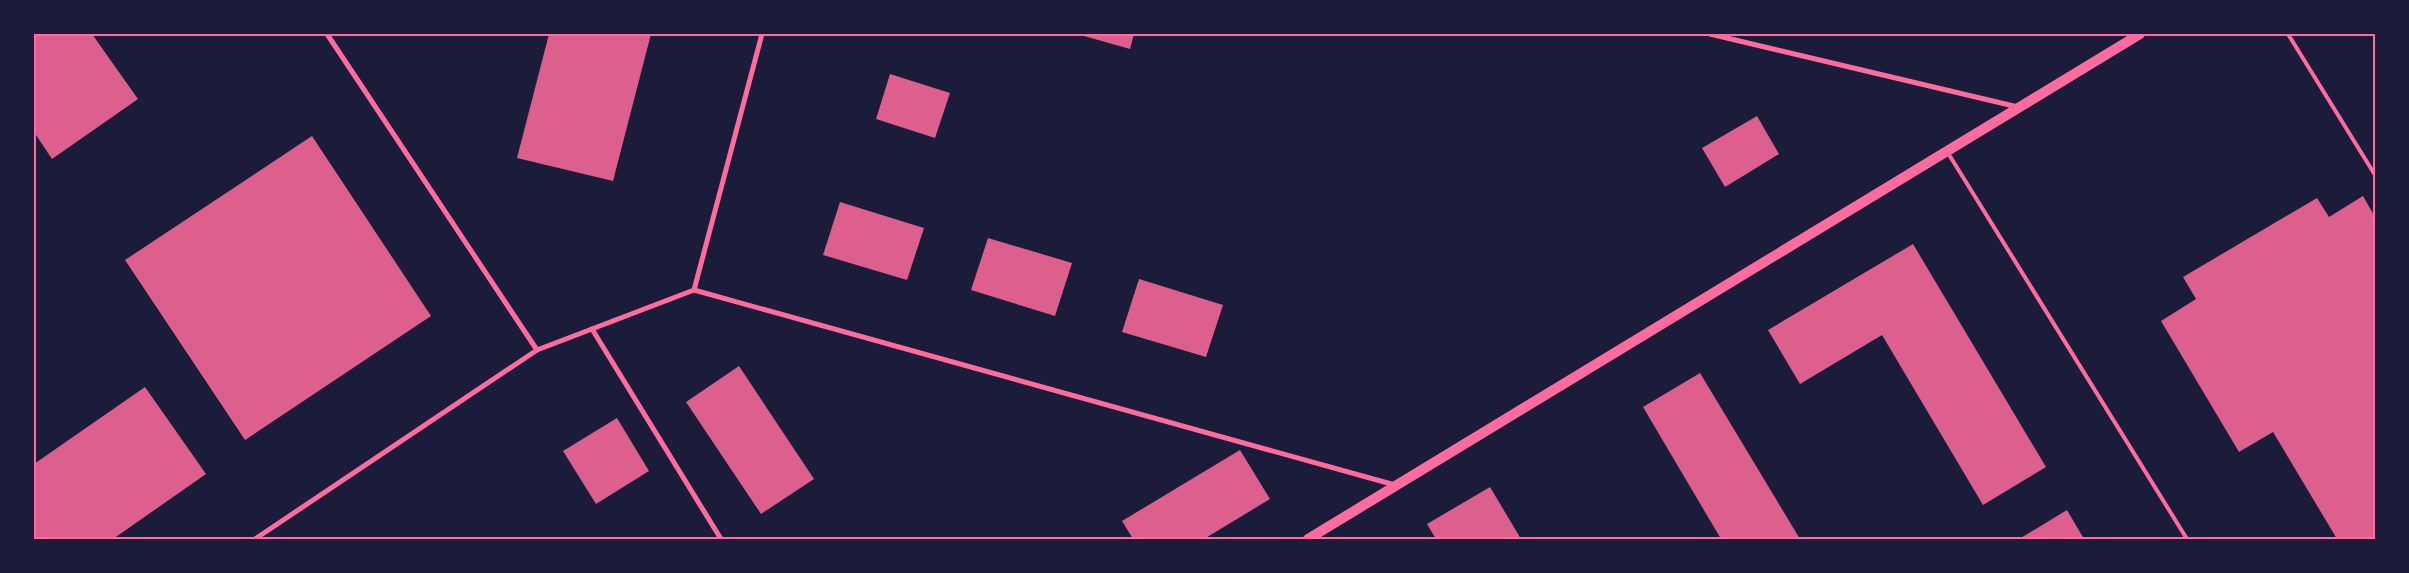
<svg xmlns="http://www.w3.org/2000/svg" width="2409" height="573" font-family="Roboto,sans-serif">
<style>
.building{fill:#dd5f8e}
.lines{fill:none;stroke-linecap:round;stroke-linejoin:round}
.service{stroke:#ff6b9d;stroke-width:4}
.minor{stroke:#ff6b9d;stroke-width:5}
.secondary{stroke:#ff6b9d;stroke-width:10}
.neatline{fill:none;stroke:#ff6b9d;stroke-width:2}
</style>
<rect width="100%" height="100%" fill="#1b1b3a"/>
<g class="building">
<polygon points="34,34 92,34 138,99 52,159 34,132"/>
<polygon points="549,34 651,34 613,181 517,158"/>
<polygon points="1077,34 1134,34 1130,49"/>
<polygon points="890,74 950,93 935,138 876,119"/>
<polygon points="1757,116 1779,154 1725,187 1702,148"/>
<polygon points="312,136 431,316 245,440 125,260"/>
<polygon points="2363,196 2375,217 2375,539 2337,539 2273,432 2239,452 2161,321 2196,299 2183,277 2317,198 2329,217"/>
<polygon points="840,202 924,228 907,280 823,255"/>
<polygon points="988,238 1072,263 1055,316 971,290"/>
<polygon points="1913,244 2046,467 1983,505 1882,335 1800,384 1768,330"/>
<polygon points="1139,279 1223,305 1206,357 1122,332"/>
<polygon points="739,366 814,479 761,514 686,402"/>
<polygon points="1700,373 1800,539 1721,539 1643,407"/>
<polygon points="145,387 206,474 113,539 34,539 34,464"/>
<polygon points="617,418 649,471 596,504 563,451"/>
<polygon points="1240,450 1270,499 1204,539 1133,539 1122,521"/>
<polygon points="1490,487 1521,539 1436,539 1427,524"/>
<polygon points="2067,510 2084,539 2019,539"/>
</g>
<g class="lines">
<g class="service">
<polyline points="2288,34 2375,175"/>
<polyline points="1948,153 2187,539"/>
</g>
<g class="minor">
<polyline points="327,34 537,350"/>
<polyline points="1710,34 2018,107"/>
<polyline points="694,290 1395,485"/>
<polyline points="592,329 721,539"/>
<polyline points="255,539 537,350 694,290 762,34"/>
</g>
<polyline class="secondary" points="1308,539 2140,34"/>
</g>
<rect width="2409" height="573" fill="none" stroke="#1b1b3a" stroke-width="70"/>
<rect x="35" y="35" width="2339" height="503" class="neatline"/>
</svg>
